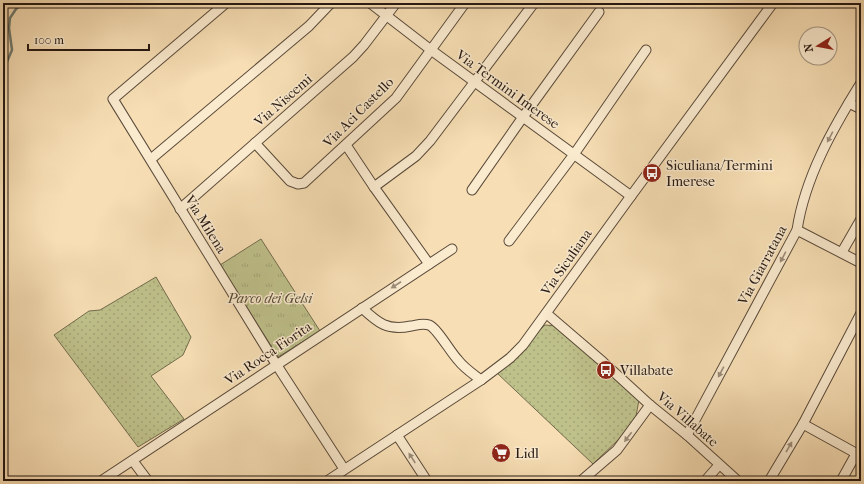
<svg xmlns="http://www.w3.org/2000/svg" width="864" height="484" font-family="'IM FELL French Canon',serif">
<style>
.grass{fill:url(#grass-dots);stroke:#726c4e}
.park{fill:url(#park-tufts);stroke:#726c4e}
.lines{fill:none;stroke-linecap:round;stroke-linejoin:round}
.stream{stroke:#6d7a6f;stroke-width:2.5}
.street-casing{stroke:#5a4a3a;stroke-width:11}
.street{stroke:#faeace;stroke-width:9}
.oneway{fill:#9b8c79}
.labels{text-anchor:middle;stroke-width:3;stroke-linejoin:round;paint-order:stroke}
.street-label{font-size:14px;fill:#261812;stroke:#faeace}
.poi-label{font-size:14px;fill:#261812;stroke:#faeace;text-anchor:start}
.park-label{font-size:14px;font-style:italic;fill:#544b36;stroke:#faeace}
</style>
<defs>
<pattern id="grass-dots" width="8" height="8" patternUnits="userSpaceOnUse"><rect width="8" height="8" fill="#bfc18b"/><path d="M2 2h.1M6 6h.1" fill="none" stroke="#a4a577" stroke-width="1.8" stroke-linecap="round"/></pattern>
<pattern id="park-tufts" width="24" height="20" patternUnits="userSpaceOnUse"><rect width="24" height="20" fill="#bfc18b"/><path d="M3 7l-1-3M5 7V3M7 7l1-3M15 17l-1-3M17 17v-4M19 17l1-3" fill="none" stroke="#a4a577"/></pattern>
</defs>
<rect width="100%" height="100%" fill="#f7deb4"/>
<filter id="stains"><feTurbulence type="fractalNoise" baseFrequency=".005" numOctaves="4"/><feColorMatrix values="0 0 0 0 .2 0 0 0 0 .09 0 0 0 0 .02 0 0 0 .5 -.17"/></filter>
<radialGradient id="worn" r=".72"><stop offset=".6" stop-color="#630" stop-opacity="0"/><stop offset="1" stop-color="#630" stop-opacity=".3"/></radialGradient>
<g class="grass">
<polygon points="156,277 191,337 183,355 151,376 184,419 138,447 54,335 89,311 100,310"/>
<polygon points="545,325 558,326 639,400 636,416 620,438 593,464 497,373"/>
</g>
<polygon class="park" points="261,239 320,331 278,357 220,265"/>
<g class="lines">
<polyline class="stream" points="3,71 12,50 9,28 10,18 16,9 24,3"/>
<g class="street-casing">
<g id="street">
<polyline points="226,3 113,99 276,364 344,469"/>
<polyline points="370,3 431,50 631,196"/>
<polyline points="849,103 861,109"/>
<polyline points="255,143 290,181 298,184 304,183 396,98 465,3"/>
<polyline points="346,145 374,187 429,264"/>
<polyline points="151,159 309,26 331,3"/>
<polyline points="374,187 416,156 430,141 534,3"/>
<polyline points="472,190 523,117 599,12"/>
<polyline points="180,209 353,57 364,45 396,3"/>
<polyline points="797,230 861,263"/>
<polyline points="509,241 575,153 646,50"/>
<polyline points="842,252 861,219"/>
<path d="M362 308C378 323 387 331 411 326 417 325 423 323 429 325 437 328 451 353 458 360 464 368 473 374 481 380"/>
<polyline points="547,314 603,362 650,405 687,435 738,481"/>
<polyline points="803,424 861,456"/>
<polyline points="397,435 427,481"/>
<path d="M687 435 797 230C805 177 833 128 861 83"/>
<polyline points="133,461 148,481"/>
<polyline points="101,481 452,249"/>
<polyline points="327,481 481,380 510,358 523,345 631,196 773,3"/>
<polyline points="581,481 617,450 650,405"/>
<polyline points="705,481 719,465"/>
<polyline points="769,481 803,424 861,313"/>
<polyline points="841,481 856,454"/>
</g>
</g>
<use href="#street" class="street"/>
</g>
<defs><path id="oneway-solid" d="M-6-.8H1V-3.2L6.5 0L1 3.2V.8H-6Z"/></defs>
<g class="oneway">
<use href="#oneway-solid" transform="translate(830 137) rotate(118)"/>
<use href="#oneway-solid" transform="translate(783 257) rotate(118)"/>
<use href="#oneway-solid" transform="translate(396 285) rotate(147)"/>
<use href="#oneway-solid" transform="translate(721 372) rotate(118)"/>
<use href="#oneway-solid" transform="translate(628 437) rotate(127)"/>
<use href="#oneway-solid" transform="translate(789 447) rotate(-60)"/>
<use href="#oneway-solid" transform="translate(412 458) rotate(-123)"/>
</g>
<defs>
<g id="bus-disc" transform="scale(1)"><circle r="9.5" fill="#8f2418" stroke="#faeace"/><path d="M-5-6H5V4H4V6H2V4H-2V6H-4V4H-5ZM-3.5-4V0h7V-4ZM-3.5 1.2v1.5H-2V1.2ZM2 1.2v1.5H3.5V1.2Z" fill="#fff"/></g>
<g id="supermarket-disc" transform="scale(1)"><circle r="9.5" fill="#8f2418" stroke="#faeace"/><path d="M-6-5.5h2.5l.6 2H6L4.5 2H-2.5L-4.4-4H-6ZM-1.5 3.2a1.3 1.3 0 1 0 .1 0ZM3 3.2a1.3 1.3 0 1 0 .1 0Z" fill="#fff"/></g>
</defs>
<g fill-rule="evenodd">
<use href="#bus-disc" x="652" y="173"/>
<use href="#bus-disc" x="606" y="370"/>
<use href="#supermarket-disc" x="501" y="453"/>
</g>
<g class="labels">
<g class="street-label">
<text transform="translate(508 89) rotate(36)" y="5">Via Termini Imerese</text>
<text transform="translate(283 100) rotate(-41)" y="5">Via Niscemi</text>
<text transform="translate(358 112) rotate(-45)" y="5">Via Aci Castello</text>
<text transform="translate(206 224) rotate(58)" y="5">Via Milena</text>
<text transform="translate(566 262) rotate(-55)" y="5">Via Siculiana</text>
<text transform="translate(762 265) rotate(-62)" y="5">Via Giarratana</text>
<text transform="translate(268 353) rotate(-34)" y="5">Via Rocca Fiorita</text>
<text transform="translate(688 419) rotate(41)" y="5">Via Villabate</text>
</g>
<g class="poi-label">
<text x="666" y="170">Siculiana/Termini<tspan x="666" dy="16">Imerese</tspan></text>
<text x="620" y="375">Villabate</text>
<text x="515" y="458">Lidl</text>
</g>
<g class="park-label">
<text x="270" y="303">Parco dei Gelsi</text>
</g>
</g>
<rect width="864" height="484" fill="none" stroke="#f7deb4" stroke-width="16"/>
<rect x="4" y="4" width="856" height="476" fill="none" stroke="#261812" stroke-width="2"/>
<rect x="8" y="8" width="848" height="468" fill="none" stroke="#261812"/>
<g transform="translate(818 46) rotate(259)"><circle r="19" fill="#faeace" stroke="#a59683"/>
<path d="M0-3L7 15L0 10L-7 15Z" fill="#8f2418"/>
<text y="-6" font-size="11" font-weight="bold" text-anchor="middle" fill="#261812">N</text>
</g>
<path d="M28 44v6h121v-6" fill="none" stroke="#261812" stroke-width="2"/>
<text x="34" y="44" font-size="12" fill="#261812" stroke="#faeace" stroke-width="3" paint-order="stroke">100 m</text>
<rect width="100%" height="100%" filter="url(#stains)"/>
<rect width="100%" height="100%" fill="url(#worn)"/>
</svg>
